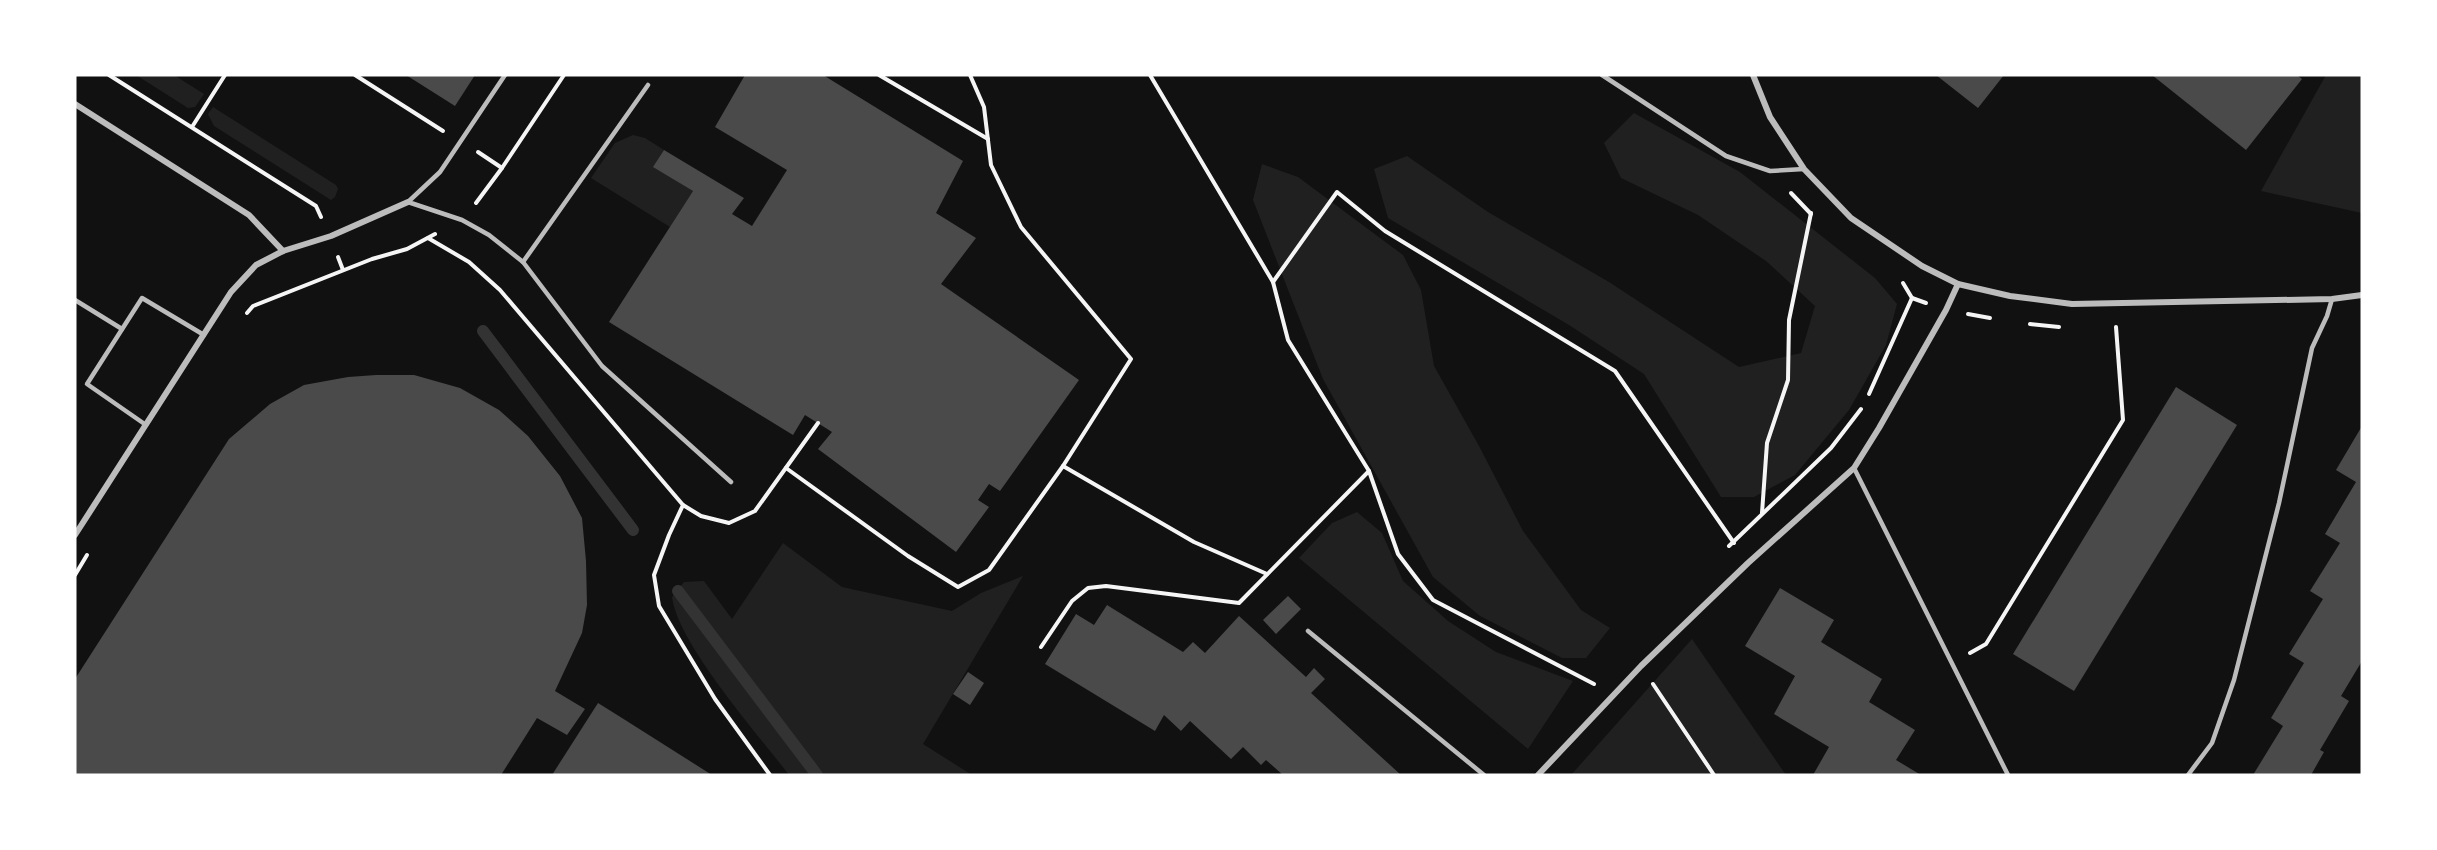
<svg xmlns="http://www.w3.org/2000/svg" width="2437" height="850" font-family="'Asap Condensed',sans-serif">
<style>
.green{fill:#202020}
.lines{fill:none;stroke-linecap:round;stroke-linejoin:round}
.stream{stroke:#333;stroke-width:12}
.building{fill:#4a4a4a}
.path{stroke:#f5f5f5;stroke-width:4}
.service{stroke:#bcbcbc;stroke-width:4.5}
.minor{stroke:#bcbcbc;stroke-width:6}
</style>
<rect width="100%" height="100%" fill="#111"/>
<g class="green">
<polygon points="136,75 174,75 204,94 195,107 188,108"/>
<polygon points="2326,75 2362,75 2362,213 2261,191"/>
<polygon points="213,107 336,185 338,189 335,197 331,200 214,126 208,114"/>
<polygon points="1634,113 1740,172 1875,278 1897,304 1886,345 1849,410 1795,475 1754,497 1721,497 1644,374 1569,325 1388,218 1374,169 1407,156 1488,212 1609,282 1739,367 1801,353 1815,306 1766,261 1698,215 1621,178 1604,143"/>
<polygon points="633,135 645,138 664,150 654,167 693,191 670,227 591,178 615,143"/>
<polygon points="1262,164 1298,177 1403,255 1421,290 1434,366 1479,446 1523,531 1581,610 1610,628 1586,658 1562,658 1480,616 1433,577 1323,379 1253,200"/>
<polygon points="1357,512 1382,533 1403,581 1448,621 1496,652 1573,681 1528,749 1299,558 1332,523"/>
<path d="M783 543 842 587 952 611 981 593 1023 576 923 744 972 775H789C758 734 678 644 672 597L684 582 704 581 732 619Z"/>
<polygon points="1692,639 1786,775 1571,775"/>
</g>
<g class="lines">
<g class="stream">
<polyline points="483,331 633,530"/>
<polyline points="678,591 817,775"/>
</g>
</g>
<g class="building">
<polygon points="406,75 475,75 455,106"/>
<polygon points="745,75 823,75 963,161 936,213 976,238 941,284 1079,380 1000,491 989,484 978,500 989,507 956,552 818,449 832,432 805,415 793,435 609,322 693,191 653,167 664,150 744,198 732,214 752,226 787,170 715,127"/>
<polygon points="1936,75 2004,75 1978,108"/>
<polygon points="2152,75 2297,75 2302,79 2246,150"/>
<polygon points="376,375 414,375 460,388 499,410 528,436 560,476 582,518 586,561 587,605 582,633 555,691 585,709 567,735 537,718 501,775 75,775 75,679 229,439 270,404 304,385 348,377"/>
<polygon points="2176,387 2237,425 2074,691 2013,654"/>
<polygon points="2362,426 2362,661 2341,696 2349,701 2320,750 2324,752 2311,775 2253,775 2283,726 2271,718 2304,663 2289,654 2323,599 2310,591 2340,543 2325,534 2356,482 2336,470"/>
<polygon points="1780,588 1834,620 1821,642 1882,679 1869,702 1915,730 1896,760 1921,775 1813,775 1829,747 1774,714 1795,676 1745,646"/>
<polygon points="1288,596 1301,609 1276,634 1263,620"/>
<polygon points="1107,605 1183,652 1193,642 1205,653 1239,616 1306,677 1314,668 1325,679 1311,693 1401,775 1283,775 1266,760 1261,765 1243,747 1231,759 1190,721 1181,731 1164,715 1155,731 1045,664 1076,614 1094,625"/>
<polygon points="968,672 984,683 970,705 953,694"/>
<polygon points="598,703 622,718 712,775 552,775"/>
</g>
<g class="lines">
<g class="path">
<polyline points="109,75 316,206 321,217"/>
<polyline points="355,75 443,131"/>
<polyline points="879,75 988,139"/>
<polyline points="1150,75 1273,282 1288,340 1369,471 1398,554 1433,600 1594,684"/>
<polyline points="192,127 225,75"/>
<polyline points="478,152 502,168"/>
<polyline points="1791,193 1811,214"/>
<polyline points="476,203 502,168 564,75"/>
<polyline points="428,238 469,262 500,290 683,505 669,535 654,575 659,606 715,699 770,775"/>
<polyline points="338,257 343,270"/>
<polyline points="1273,282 1337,192 1385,231 1615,371 1734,543"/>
<polyline points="1903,283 1912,298"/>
<polyline points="247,313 253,306 372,259 407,249 435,234"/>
<polyline points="1968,314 1990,318"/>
<polyline points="2030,324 2059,327"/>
<polyline points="1869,394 1912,298 1926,303"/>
<polyline points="1063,466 1194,542 1267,574"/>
<polyline points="786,468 908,556 958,587 989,570 1063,466 1131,359 1021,227 991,165 984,107 970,75"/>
<polyline points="683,505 701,516 729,523 755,511 818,423"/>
<polyline points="1762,513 1767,443 1788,380 1789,320 1811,213"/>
<polyline points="1729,546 1831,448 1861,409"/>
<polyline points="75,575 87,555"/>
<polyline points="1041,647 1072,601 1088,588 1106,586 1239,603 1369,471"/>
<polyline points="1970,653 1986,644 2123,420 2116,327"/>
<polyline points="1653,684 1714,775"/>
</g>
<g class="service">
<polyline points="505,75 440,172 408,202 462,220 489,235 523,262 602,366 731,482"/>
<polyline points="1602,75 1726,156 1770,171 1804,169"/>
<polyline points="523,262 648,85"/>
<polyline points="75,300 122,329"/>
<polyline points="146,425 87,384 142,298 204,335"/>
<polyline points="1854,468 2008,775"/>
<polyline points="1308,631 1484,775"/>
<polyline points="2188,775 2212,743 2234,680 2279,503 2312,348 2327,316 2332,299"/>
</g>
<g class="minor">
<polyline points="1753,75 1770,117 1804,169 1851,218 1922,266 1958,284 2010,296 2072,304 2332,299 2362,295"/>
<polyline points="75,104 249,215 283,251"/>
<polyline points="75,535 231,292 256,265 283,251 331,236 408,202"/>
<polyline points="1538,775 1641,666 1748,563 1854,468 1879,428 1946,310 1958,284"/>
</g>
</g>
<rect width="2437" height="850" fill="none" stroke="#ffffff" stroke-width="153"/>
</svg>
